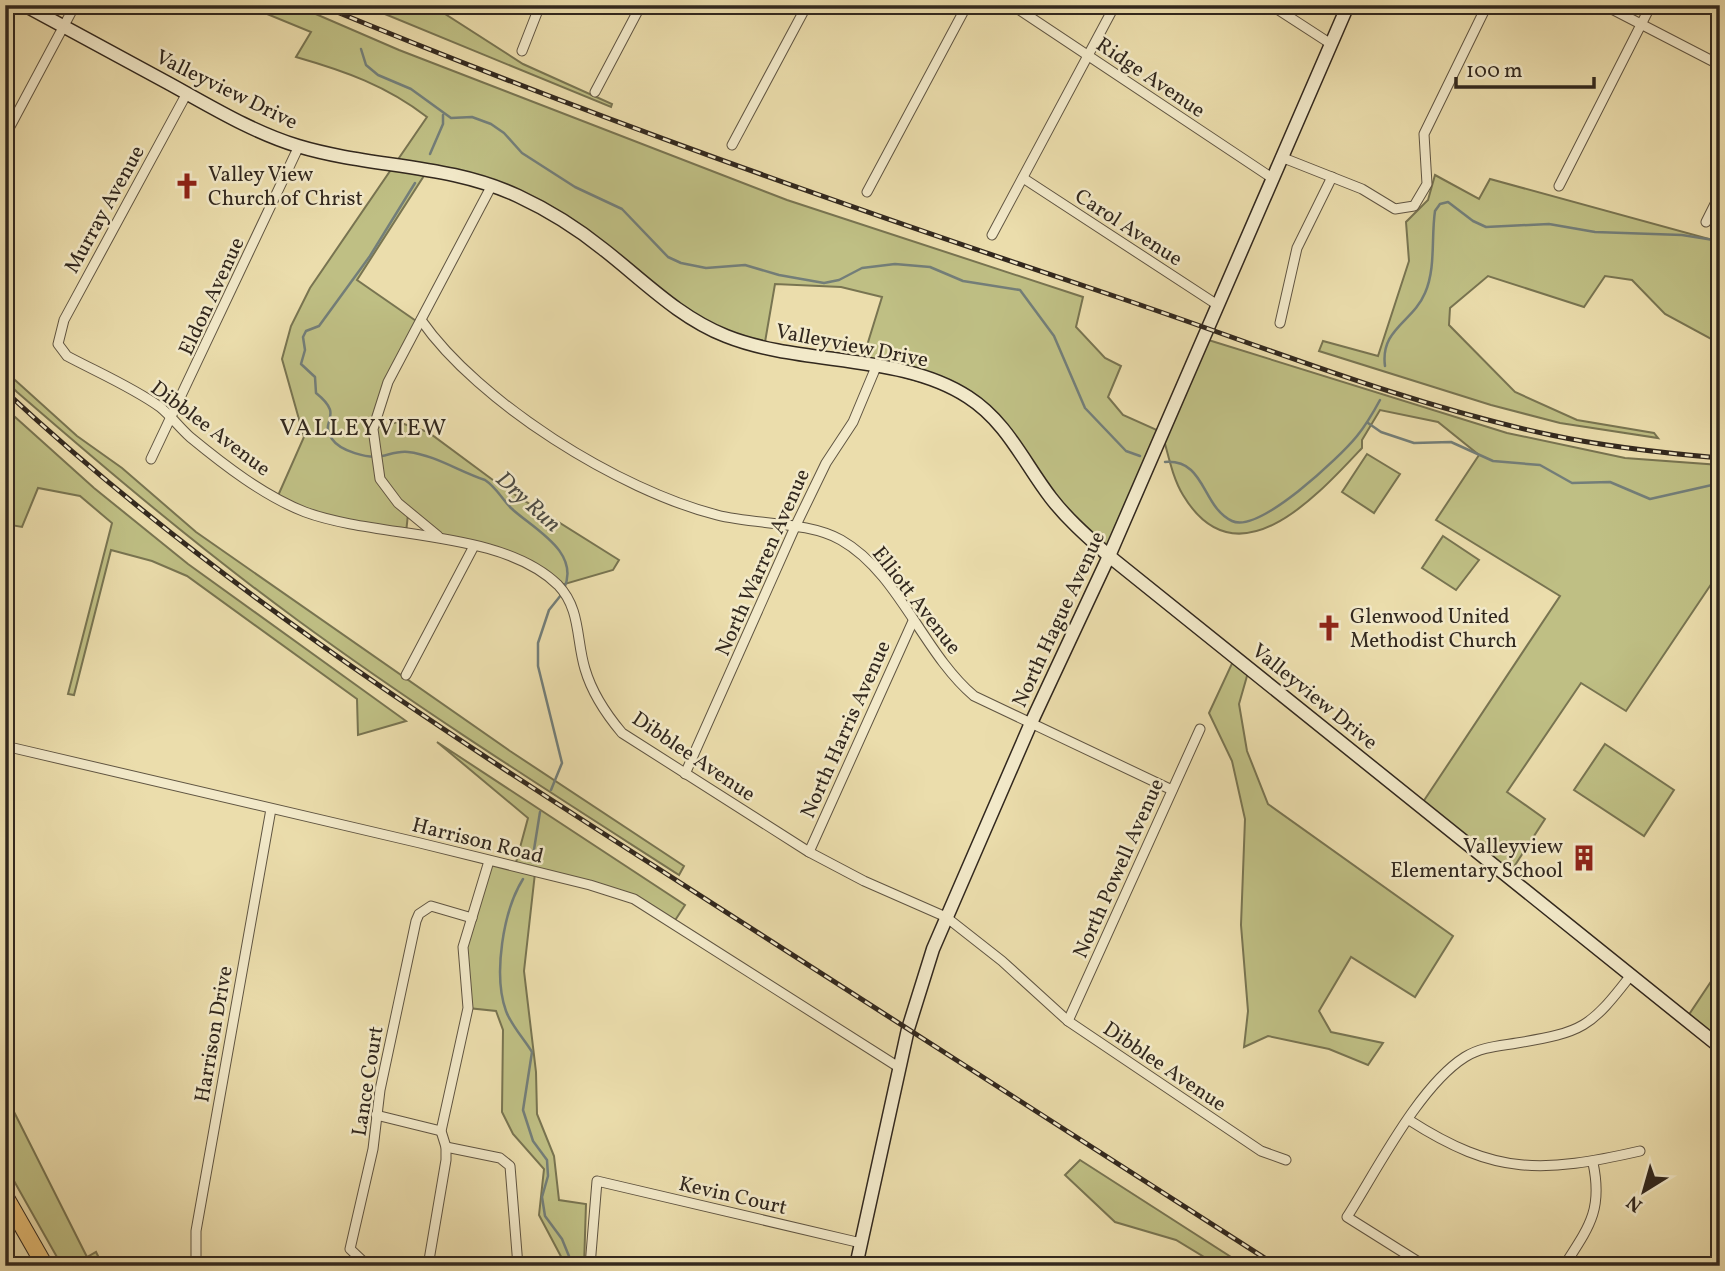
<svg xmlns="http://www.w3.org/2000/svg" width="1725" height="1271" font-family="Vollkorn,serif">
<style>
.green{fill:#bfbf84;stroke:#787451;stroke-width:2}
.lines{fill:none;stroke-linecap:round;stroke-linejoin:round}
.stream{stroke:#737e79;stroke-width:2.5}
.street-casing{stroke:#605542;stroke-width:11}
.secondary-casing{stroke:#32281e;stroke-width:15}
.highway-casing{stroke:#32281e;stroke-width:18}
.street{stroke:#f2e9c9;stroke-width:9}
.secondary{stroke:#f2e9c9;stroke-width:12}
.highway{stroke:#e6be76;stroke-width:16}
.rail-casing{stroke:#32281e;stroke-width:5}
.rail{stroke:#f2e9c9;stroke-width:2.5;stroke-dasharray:8;stroke-linecap:butt}
.labels{text-anchor:middle;stroke-width:5;stroke-linejoin:round;paint-order:stroke}
.street-label{font-size:21px;fill:#32281e;stroke:#f2e9c9}
.poi-label{font-size:21px;fill:#32281e;stroke:#f2e9c9;text-anchor:start}
.water-label{font-size:23px;font-style:italic;fill:#4d4c44;stroke:#f2e9c9}
.quarter-label{font-size:24px;letter-spacing:2px;fill:#32281e;stroke:#f2e9c9}
</style>
<rect width="100%" height="100%" fill="#ebddac"/>
<filter id="stains"><feTurbulence type="fractalNoise" baseFrequency=".00286" numOctaves="4"/><feColorMatrix values="0 0 0 0 .2 0 0 0 0 .09 0 0 0 0 .02 0 0 0 .5 -.17"/></filter>
<radialGradient id="worn" r=".72"><stop offset=".6" stop-color="#630" stop-opacity="0"/><stop offset="1" stop-color="#630" stop-opacity=".3"/></radialGradient>
<g class="green">
<path d="M245 5H295L399 50 787 200 1083 297 1076 327 1105 358 1121 366 1108 397 1123 415 1161 432 1202 338 1507 433 1625 458 1720 465V571L1626 711 1581 683 1507 792 1545 819 1508 876 1421 805 1560 596 1436 520 1479 455 1438 422 1380 410 1362 440V448C1317 496 1237 585 1183 495 1172 477 1168 453 1162 433L1109 556 1076 527 1014 443 964 394 861 365 882 297 841 287 775 284 764 348 723 335 556 216 429 168 357 280 419 323 388 382 374 428 398 422 428 432 501 486 619 560 613 570 558 586 525 564 440 537 408 514 406 533 353 526 277 498 304 437 282 359 291 326 310 288 427 117C387 86 345 71 296 57L311 32Z"/>
<polygon points="363,5 431,5 523,64 612,104 611,107"/>
<polygon points="1435,175 1479,199 1490,179 1720,242 1720,331 1713,340 1665,314 1632,280 1605,276 1584,307 1488,276 1450,308 1449,325 1515,392 1577,420 1654,433 1658,438 1560,423 1491,405 1319,351 1323,341 1378,356 1409,261 1406,222 1428,200"/>
<path d="M5 371 77 436 122 468 196 532 510 751 684 866 679 875C550 792 420 710 296 619 199 548 108 471 17 392L5 380Z"/>
<polygon points="5,408 94,488 188,564 406,721 358,735 357,699 187,576 152,561 111,550 74,695 68,694 112,523 80,496 38,488 22,527 5,524"/>
<polygon points="1367,454 1400,474 1374,513 1342,492"/>
<polygon points="1443,536 1479,560 1456,590 1422,568"/>
<polygon points="1235,657 1249,669 1239,704 1247,751 1268,804 1453,936 1415,997 1351,957 1319,1011 1331,1032 1383,1043 1368,1065 1329,1049 1268,1036 1244,1047 1248,1011 1241,925 1245,819 1232,761 1209,713"/>
<polygon points="437,742 685,905 674,922 634,899 535,873 524,971 536,1072 537,1114 554,1156 559,1200 586,1204 584,1266 566,1266 539,1215 544,1169 513,1134 502,1112 503,1030 496,1011 468,1008 463,955 489,861 515,866 528,818"/>
<polygon points="1605,744 1674,790 1644,836 1574,790"/>
<polygon points="1720,968 1720,1047 1686,1019"/>
<polygon points="5,1094 87,1257 96,1252 103,1266 62,1266 5,1165"/>
<polygon points="1080,1160 1245,1266 1219,1266 1176,1240 1115,1222 1065,1175"/>
</g>
<g class="lines">
<g class="stream">
<polyline points="361,49 366,65 378,75 411,89 451,118 472,117 491,124 504,133 522,153 575,187 622,209 668,257 681,263 706,268 745,265 779,275 824,283 839,280 862,268 895,264 930,267 963,281 1020,290 1054,336 1085,408 1126,451 1140,456"/>
<polyline points="430,154 443,124 443,115"/>
<path d="M415 183 370 256 319 326 306 331 303 337 305 350 301 364 315 377 316 393C346 417 318 420 332 439 340 451 368 459 382 456 391 454 398 451 408 452 435 455 460 472 485 480 497 488 501 498 511 508 532 528 581 551 564 589"/>
<path d="M1385 366C1380 329 1413 322 1425 293 1436 268 1431 238 1435 211L1440 204 1448 202 1473 221 1486 227 1549 224 1595 232 1682 235 1720 241"/>
<polyline points="1368,423 1381,432 1414,443 1451,442 1493,461 1540,465 1572,483 1610,482 1650,499 1712,485 1720,489"/>
<path d="M1165 462C1206 459 1201 506 1232 521 1259 534 1340 457 1357 436 1366 425 1373 413 1380 400"/>
<polyline points="551,790 562,763 538,666 538,643 549,610 561,595"/>
<polyline points="532,862 540,812"/>
<path d="M523 879C503 911 493 975 506 1011 511 1025 524 1039 532 1052L523 1110 533 1141 547 1160 548 1176 542 1197 545 1216 562 1239 573 1266"/>
</g>
<g class="street-casing">
<g id="street">
<polyline points="1012,5 1272,178"/>
<polyline points="1271,5 1331,44"/>
<polyline points="1604,5 1720,65"/>
<polyline points="522,51 540,5"/>
<polyline points="595,92 641,5"/>
<path d="M187 93 64 320 58 344 67 356C97 372 132 387 160 407 171 416 179 427 190 437 224 465 264 496 305 512 378 539 501 529 558 585 581 609 576 640 585 669 592 693 606 714 622 733L809 852 864 881 946 917 1002 961 1068 1021 1261 1151 1286 1160"/>
<polyline points="5,136 75,5"/>
<polyline points="732,145 807,5"/>
<polyline points="1281,157 1362,189 1395,209 1414,206 1427,184 1424,134 1487,5"/>
<polyline points="1023,178 1216,304"/>
<polyline points="1559,186 1651,5"/>
<polyline points="867,192 967,5"/>
<polyline points="1706,222 1720,194"/>
<polyline points="992,235 1115,5"/>
<path d="M421 320C479 403 619 490 717 515 755 525 808 521 841 540 899 573 923 653 974 696L1172 790"/>
<polyline points="1280,323 1297,248 1332,177"/>
<polyline points="151,459 299,146"/>
<polyline points="438,536 398,503 380,479 373,429 388,382 492,185"/>
<polyline points="406,675 474,546"/>
<polyline points="5,746 420,843 590,885 634,899 900,1068"/>
<polyline points="685,774 795,527 826,463 853,422 876,367"/>
<polyline points="809,852 913,621"/>
<polyline points="1068,1021 1200,729"/>
<polyline points="376,1115 441,1131"/>
<path d="M1409 1120C1496 1176 1543 1173 1640 1151"/>
<polyline points="446,1147 500,1158 510,1166 518,1266"/>
<polyline points="196,1266 196,1231 271,809"/>
<polyline points="368,1266 350,1249 373,1149 380,1090 416,921 419,914 431,906 472,918"/>
<polyline points="428,1266 446,1160 446,1147 441,1131 468,1008 463,947 489,861"/>
<polyline points="590,1266 597,1181 861,1243"/>
<path d="M1425 1266 1347 1217C1377 1170 1419 1086 1465 1057 1481 1047 1499 1046 1517 1043 1583 1032 1590 1028 1631 975"/>
<path d="M1564 1266C1589 1227 1603 1210 1593 1163"/>
</g>
</g>
<g class="secondary-casing">
<g id="secondary">
<path d="M24 5C72 31 120 57 168 83 210 106 252 132 298 146 371 168 447 163 518 196 548 210 577 228 603 249 643 280 678 317 726 336 801 366 901 353 968 397 1007 422 1024 463 1051 498 1068 520 1089 538 1109 556L1720 1047"/>
<polyline points="856,1266 908,1029 933,949 1031,723 1109,556 1348,5"/>
</g>
</g>
<g class="highway-casing">
<g id="highway">
<polyline points="5,1196 45,1266"/>
<polyline points="5,1260 9,1266"/>
</g>
</g>
<use href="#street" class="street"/>
<use href="#secondary" class="secondary"/>
<use href="#highway" class="highway"/>
<g class="rail-casing">
<g id="rail">
<path d="M320 5C583 114 851 208 1120 298 1262 346 1404 404 1551 435 1607 447 1663 453 1720 458"/>
<path d="M5 391C204 577 434 725 662 871 867 1003 1072 1134 1277 1266"/>
</g>
</g>
<use href="#rail" class="rail"/>
</g>
<defs>
<g id="church-bare" transform="scale(2.1)"><path d="M-1.2-6h2.4v3.5h3.3v2.4h-3.3V6h-2.4V-.1h-3.3v-2.4h3.3Z" fill="#8f2418" stroke="#f2e9c9" stroke-width="2.5" paint-order="stroke"/></g>
<g id="building-bare" transform="scale(2.1)"><path d="M-4-6H4V6H1V3H-1V6H-4ZM-2.5-4.3h1.7v1.8h-1.7ZM.8-4.3h1.7v1.8H.8ZM-2.5-1h1.7V.8h-1.7ZM.8-1h1.7V.8H.8Z" fill="#8f2418" stroke="#f2e9c9" stroke-width="2.5" paint-order="stroke"/></g>
</defs>
<g fill-rule="evenodd">
<use href="#church-bare" x="187" y="186"/>
<use href="#church-bare" x="1329" y="628"/>
<use href="#building-bare" x="1584" y="858"/>
</g>
<g class="labels">
<g class="street-label">
<text transform="translate(1151 77) rotate(34)" y="7">Ridge Avenue</text>
<text transform="translate(227 89) rotate(26)" y="7">Valleyview Drive</text>
<text transform="translate(104 209) rotate(-61)" y="7">Murray Avenue</text>
<text transform="translate(1129 227) rotate(33)" y="7">Carol Avenue</text>
<text transform="translate(211 296) rotate(-65)" y="7">Eldon Avenue</text>
<text transform="translate(852 345) rotate(11)" y="7">Valleyview Drive</text>
<text transform="translate(211 428) rotate(37)" y="7">Dibblee Avenue</text>
<text transform="translate(762 562) rotate(-66)" y="7">North Warren Avenue</text>
<text transform="translate(917 600) rotate(52)" y="7">Elliott Avenue</text>
<text transform="translate(1058 619) rotate(-65)" y="7">North Hague Avenue</text>
<text transform="translate(1315 696) rotate(39)" y="7">Valleyview Drive</text>
<text transform="translate(845 729) rotate(-66)" y="7">North Harris Avenue</text>
<text transform="translate(694 756) rotate(34)" y="7">Dibblee Avenue</text>
<text transform="translate(478 840) rotate(14)" y="7">Harrison Road</text>
<text transform="translate(1118 868) rotate(-66)" y="7">North Powell Avenue</text>
<text transform="translate(213 1034) rotate(-80)" y="7">Harrison Drive</text>
<text transform="translate(1165 1066) rotate(34)" y="7">Dibblee Avenue</text>
<text transform="translate(367 1081) rotate(-81)" y="7">Lance Court</text>
<text transform="translate(733 1195) rotate(13)" y="7">Kevin Court</text>
</g>
<g class="poi-label">
<text x="208" y="181">Valley View<tspan x="208" dy="24">Church of Christ</tspan></text>
<text x="1350" y="623">Glenwood United<tspan x="1350" dy="24">Methodist Church</tspan></text>
<text x="1563" y="853" text-anchor="end">Valleyview<tspan x="1563" dy="24">Elementary School</tspan></text>
</g>
<g class="water-label">
<text transform="translate(529 501) rotate(42)" y="8">Dry Run</text>
</g>
<g class="quarter-label">
<text x="364" y="435">VALLEYVIEW</text>
</g>
</g>
<rect width="1725" height="1271" fill="none" stroke="#ebddac" stroke-width="28"/>
<rect x="7" y="7" width="1711" height="1257" fill="none" stroke="#32281e" stroke-width="3.5"/>
<rect x="14" y="14" width="1697" height="1243" fill="none" stroke="#32281e" stroke-width="2"/>
<g transform="translate(1644 1191) rotate(217)" stroke="#f2e9c9" stroke-width="5" paint-order="stroke">
<path d="M0-5L12 26L0 18L-12 26Z" fill="#32281e"/>
<text y="-10" font-size="19" font-weight="bold" text-anchor="middle" fill="#32281e">N</text>
</g>
<path d="M1456 77v10h138v-10" fill="none" stroke="#32281e" stroke-width="3.5"/>
<text x="1466" y="77" font-size="21" fill="#32281e" stroke="#f2e9c9" stroke-width="5" paint-order="stroke">100 m</text>
<rect width="100%" height="100%" filter="url(#stains)"/>
<rect width="100%" height="100%" fill="url(#worn)"/>
</svg>
